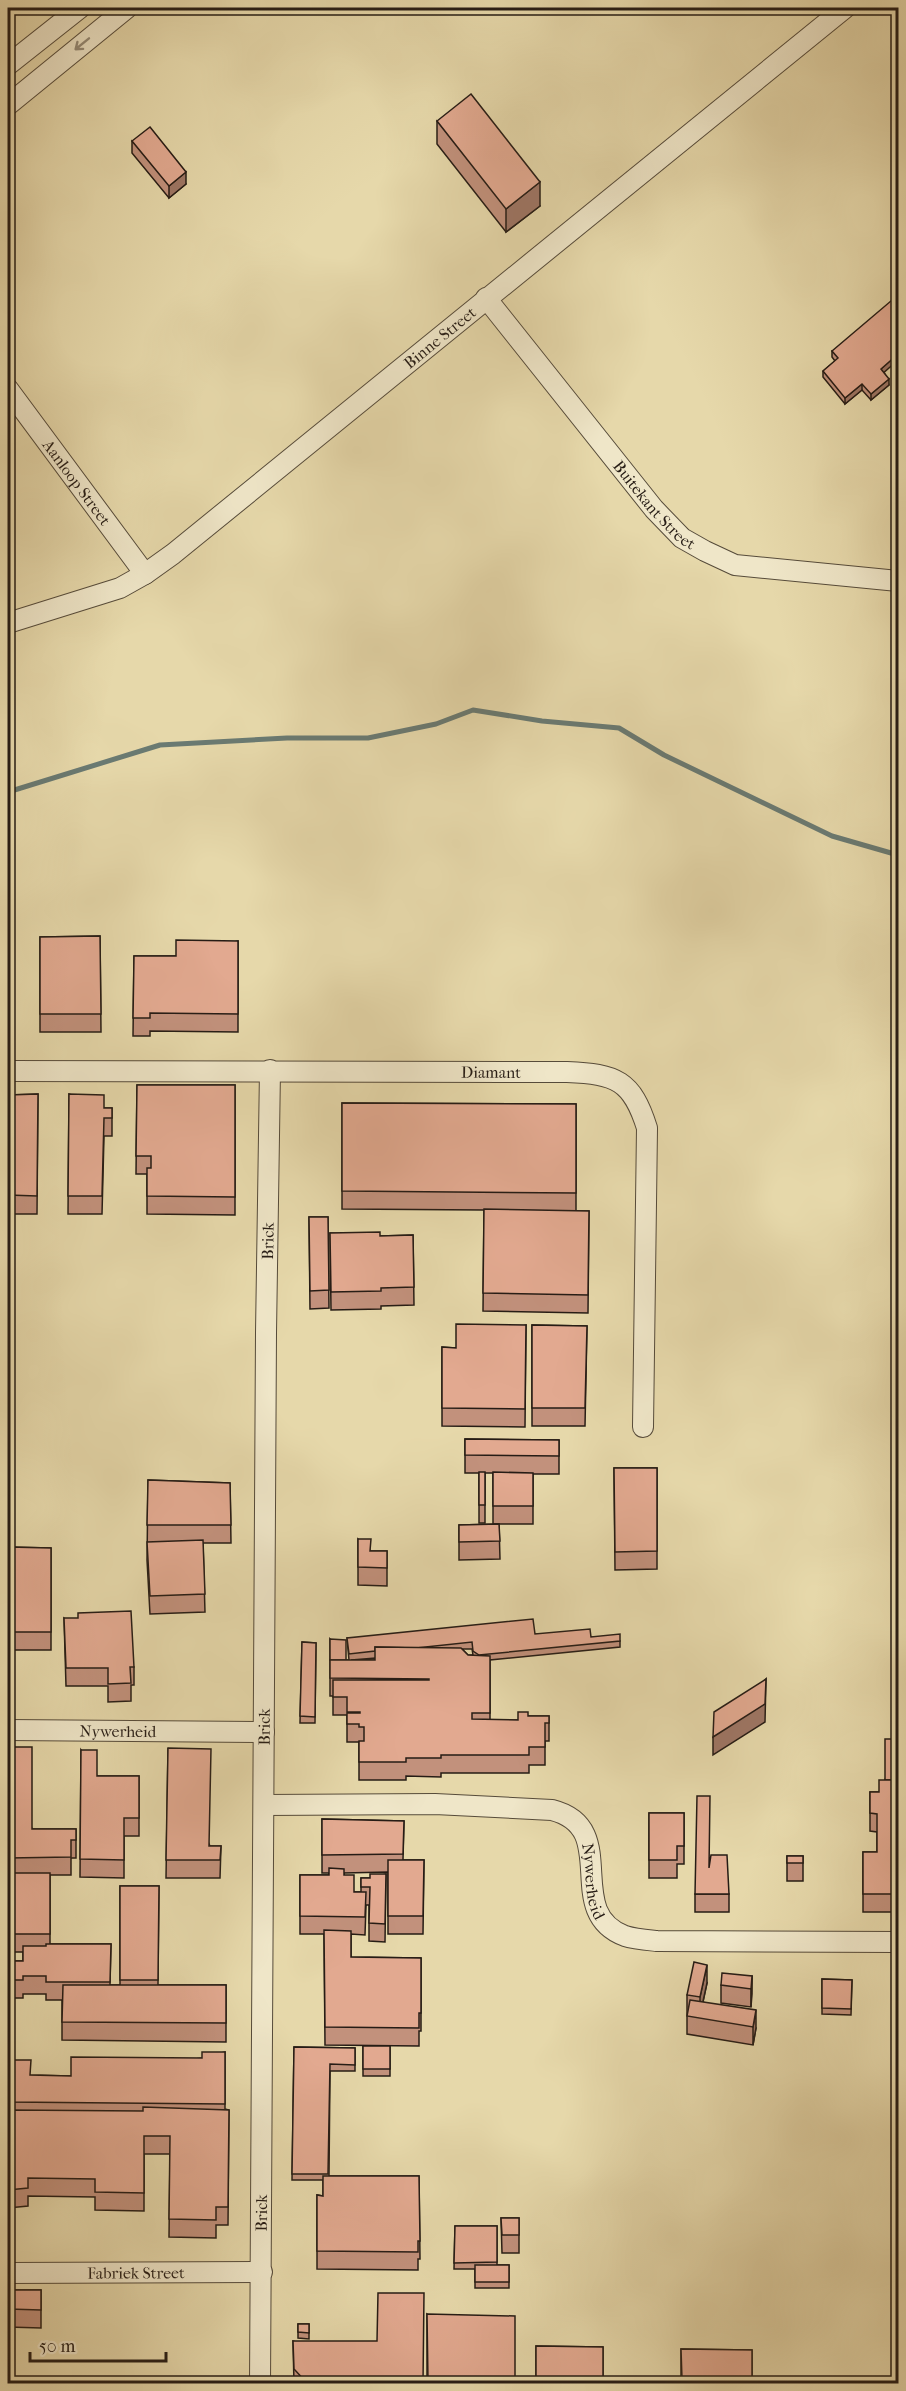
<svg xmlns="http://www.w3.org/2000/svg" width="906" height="2391" font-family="'IM FELL French Canon',serif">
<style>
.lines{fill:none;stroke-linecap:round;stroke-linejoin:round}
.stream{stroke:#6a7a72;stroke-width:5}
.minor-casing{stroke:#564b3a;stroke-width:22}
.minor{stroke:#efe6c8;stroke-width:20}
.wall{fill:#c2917c;stroke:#261c15;stroke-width:1.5;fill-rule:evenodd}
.shaded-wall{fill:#9e7665;stroke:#261c15;stroke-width:1.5}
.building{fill:#e2a990;stroke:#261c15;stroke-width:1.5}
.oneway{stroke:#958b77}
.labels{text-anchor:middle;stroke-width:4.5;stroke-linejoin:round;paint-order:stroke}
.street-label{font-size:16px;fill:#261c15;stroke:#efe6c8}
</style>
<rect width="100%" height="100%" fill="#e6d8aa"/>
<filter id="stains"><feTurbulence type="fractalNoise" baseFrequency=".00333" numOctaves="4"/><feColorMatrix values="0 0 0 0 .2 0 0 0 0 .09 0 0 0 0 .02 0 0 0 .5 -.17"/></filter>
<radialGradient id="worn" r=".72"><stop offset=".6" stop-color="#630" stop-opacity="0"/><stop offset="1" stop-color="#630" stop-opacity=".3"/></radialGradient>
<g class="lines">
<polyline class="stream" points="8,792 160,745 287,738 368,738 436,724 473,710 542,721 619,728 664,755 832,836 898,855"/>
<g class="minor-casing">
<g id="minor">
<polyline points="8,65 80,8"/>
<polyline points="8,105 127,8"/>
<path id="s1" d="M486 298 654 509 682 538 705 551 735 565 898 581"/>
<path id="s2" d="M8 389 145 574"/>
<path id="s3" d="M8 623 120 588 145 574 173 554 845 8"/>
<path id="s4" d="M8 1071 567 1072C616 1074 632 1080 647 1128L643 1427"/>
<path id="s5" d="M8 1730 264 1732"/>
<path id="s6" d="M264 1805 435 1804 552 1810C623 1828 561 1912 625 1936 634 1939 647 1940 657 1941L898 1942"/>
<path id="s7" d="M8 2273 262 2272"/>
<path id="s8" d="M260 2384 266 1333 270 1070"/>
</g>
</g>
<use href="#minor" class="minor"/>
</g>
<g class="wall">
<polygon points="437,121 540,206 506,232 437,144"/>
<polygon points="132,141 186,184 169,198 132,153"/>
<polygon points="832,351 884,372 889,385 871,400 862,390 845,404 823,377 823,371 835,361 832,357"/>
<polygon points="100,936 101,1032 40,1032 40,937"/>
<polygon points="238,941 238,1032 150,1031 150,1036 133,1036 134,956 176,956"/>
<polygon points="137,1085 235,1085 235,1215 147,1214 147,1174 136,1174"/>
<polygon points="38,1094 37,1214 8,1214 8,1095"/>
<polygon points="69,1094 104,1108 112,1108 112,1136 104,1136 102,1214 68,1214"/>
<polygon points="342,1103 576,1104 576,1211 589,1211 588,1313 483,1311 484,1210 342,1209"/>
<polygon points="309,1217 328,1217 329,1308 310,1309"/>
<polygon points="330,1233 380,1236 413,1235 414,1305 381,1306 381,1309 331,1310"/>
<polygon points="526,1325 525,1427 442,1426 442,1347 456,1348"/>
<polygon points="532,1325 587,1326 585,1426 532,1426"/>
<polygon points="465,1439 559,1440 559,1474 533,1474 533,1524 493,1524 493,1473 485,1473 485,1523 479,1523 479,1473 465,1473"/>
<polygon points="614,1468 657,1468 657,1569 615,1570"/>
<polygon points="148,1480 230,1483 231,1543 203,1543 205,1612 150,1614 147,1560"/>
<polygon points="499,1524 500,1559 459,1560 459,1525"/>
<polygon points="358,1539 371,1551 387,1551 387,1586 358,1585"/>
<polygon points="8,1547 51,1548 51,1650 8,1650"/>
<polygon points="64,1618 134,1667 134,1685 131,1685 131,1701 108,1702 108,1686 66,1686"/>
<path d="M535 1634 591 1637 620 1641V1647L490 1660V1720H518L528 1716H549V1741H545V1765H529V1773H441V1777L406 1776V1780H359V1742H347V1715H333V1696H330V1639L346 1660H349L347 1638ZM462 1649H472L473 1655H468ZM375 1658V1660H351Z"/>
<polygon points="302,1642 316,1643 315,1723 300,1723"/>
<polygon points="898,1739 898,1912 863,1912 863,1852 877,1852 877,1832 870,1831 870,1792 879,1792 885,1780"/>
<polygon points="8,1747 32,1829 76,1829 76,1858 71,1858 71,1875 50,1875 50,1944 111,1944 110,1985 120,1985 120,1886 159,1886 158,1985 226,1985 226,2042 62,2040 62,2000 46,2000 46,1994 23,1994 23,1998 12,1998 11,2060 30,2075 71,2076 202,2058 225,2052 225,2109 229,2110 228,2225 216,2225 216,2238 169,2237 170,2154 144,2154 144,2211 95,2210 95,2197 28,2196 28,2206 8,2208 8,1961 23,1961 23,1952 11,1952 11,1876 8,1876"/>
<polygon points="168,1748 210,1846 221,1846 220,1878 166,1878"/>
<polygon points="81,1750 97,1776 139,1776 139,1836 124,1836 124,1878 80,1877"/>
<polygon points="649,1813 684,1813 684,1864 677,1864 677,1878 649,1878"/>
<polygon points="322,1819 404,1821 403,1860 424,1860 423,1934 388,1934 388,1872 344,1873 344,1875 354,1892 361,1892 361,1878 370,1878 386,1874 385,1942 369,1941 369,1905 366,1905 365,1935 351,1934 351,1957 421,1958 421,2031 419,2031 419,2046 325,2045 324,1934 300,1934 300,1875 329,1875 329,1873 322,1873"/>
<rect x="787" y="1856" width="16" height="25"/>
<rect x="695" y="1894" width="34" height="18"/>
<polygon points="752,1976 751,2007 721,2003 721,1985"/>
<polygon points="822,1979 852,1980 851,2015 822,2014"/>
<polygon points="707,1983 703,2002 756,2028 753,2045 687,2034 687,1995"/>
<rect x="363" y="2046" width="27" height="30"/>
<polygon points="294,2047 355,2048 355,2071 330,2071 329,2176 419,2176 420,2259 418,2259 418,2270 317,2269 317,2195 323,2196 323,2180 292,2180"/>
<polygon points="501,2218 519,2218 519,2253 502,2253"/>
<polygon points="455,2226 497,2226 497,2265 509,2265 509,2288 475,2288 475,2269 454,2269"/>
<polygon points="8,2290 41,2290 41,2328 8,2327"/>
<polygon points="427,2314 515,2384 427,2384"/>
<polygon points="298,2324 309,2324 309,2339 298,2338"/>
<polygon points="293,2341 423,2384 294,2384"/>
<polygon points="536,2346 603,2347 603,2384 536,2384"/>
<polygon points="681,2349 752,2350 752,2384 681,2384"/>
</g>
<g class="shaded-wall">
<polygon points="186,172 186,184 169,198 169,186"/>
<polygon points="540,182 540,206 506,232 506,209"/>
<polygon points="898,354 898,360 881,375 881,369"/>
<polygon points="889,379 889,385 871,400 871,394"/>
<polygon points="862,384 862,390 845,404 845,398"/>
<polygon points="766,1679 765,1722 713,1755 713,1737"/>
<polygon points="707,1965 707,1983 700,2015 700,1997"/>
<polygon points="752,1976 752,1994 751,2007 751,1989"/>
<polygon points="756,2010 756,2028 753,2045 753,2027"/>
</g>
<g class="building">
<polygon points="471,94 540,182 506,209 437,121"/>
<polygon points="150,127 186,172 169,186 132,141"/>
<polygon points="898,295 898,354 881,369 889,379 871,394 862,384 845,398 823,371 838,358 832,351"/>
<polygon points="100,936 101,1014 40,1014 40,937"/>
<polygon points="176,940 238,941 238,1014 150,1013 150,1018 133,1018 134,956 176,956"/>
<polygon points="137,1085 235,1085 235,1197 147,1196 147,1168 151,1168 151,1156 136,1156"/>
<polygon points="38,1094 37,1196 8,1195 8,1095"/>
<polygon points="69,1094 104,1095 104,1108 112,1108 112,1118 104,1118 102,1196 68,1196"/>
<polygon points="342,1103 576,1104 576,1193 342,1191"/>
<polygon points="484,1209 589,1211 588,1295 483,1293"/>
<polygon points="309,1217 328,1217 329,1290 310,1291"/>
<polygon points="380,1232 380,1236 413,1235 414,1287 381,1288 381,1291 331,1292 330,1233"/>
<polygon points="456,1324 526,1325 525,1409 442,1408 442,1347 456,1348"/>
<polygon points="532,1325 587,1326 585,1408 532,1408"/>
<polygon points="465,1439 559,1440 559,1456 465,1455"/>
<polygon points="614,1468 657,1468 657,1551 615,1552"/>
<rect x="479" y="1472" width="6" height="33"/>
<polygon points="493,1472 533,1473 533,1506 493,1506"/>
<polygon points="148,1480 230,1483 231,1525 147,1525"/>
<polygon points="499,1524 500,1541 459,1542 459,1525"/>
<polygon points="358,1539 371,1539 370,1551 387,1551 387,1568 358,1567"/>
<polygon points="203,1540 205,1594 150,1596 147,1542"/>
<polygon points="8,1547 51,1548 51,1632 8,1632"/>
<polygon points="131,1611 134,1667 130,1667 131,1683 108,1684 108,1668 66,1668 64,1618 78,1618 78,1613"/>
<polygon points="533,1619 535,1634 590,1629 591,1637 620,1634 620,1641 479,1655 473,1651 472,1642 416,1648 375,1647 375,1651 349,1654 347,1638"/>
<polygon points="330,1639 346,1640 346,1660 330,1660"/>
<polygon points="302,1642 316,1643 315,1717 300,1716"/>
<polygon points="375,1647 461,1648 468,1655 490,1656 490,1713 472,1713 472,1719 518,1720 518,1712 528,1712 528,1716 549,1716 549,1723 545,1723 545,1747 529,1747 529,1755 441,1755 441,1758 406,1758 406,1762 359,1762 359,1741 364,1741 364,1727 359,1727 359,1724 347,1724 347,1713 360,1713 360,1712 347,1712 347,1697 333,1697 333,1680 429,1680 429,1679 330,1678 330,1660 375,1660"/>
<polygon points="766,1679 765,1704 713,1737 714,1712"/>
<rect x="885" y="1739" width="13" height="41"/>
<polygon points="8,1747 32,1747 32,1829 76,1829 76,1840 71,1840 71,1857 8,1858"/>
<polygon points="168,1748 211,1749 209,1846 221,1846 220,1860 166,1860"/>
<polygon points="81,1750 97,1750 97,1776 139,1776 139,1818 124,1818 124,1860 80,1859"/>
<polygon points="879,1780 898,1780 898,1894 863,1894 863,1852 877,1852 877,1814 870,1813 870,1792 879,1792"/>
<polygon points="697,1796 710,1796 709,1868 711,1855 727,1855 729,1894 695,1894"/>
<polygon points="649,1813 684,1813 684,1846 677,1846 677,1860 649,1860"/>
<polygon points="322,1819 404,1821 403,1854 322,1855"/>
<rect x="787" y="1856" width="16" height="7"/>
<polygon points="388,1860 424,1860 423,1916 388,1916"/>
<polygon points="329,1868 344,1869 344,1875 354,1875 354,1892 366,1892 365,1917 300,1916 300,1875 329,1875"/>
<rect x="11" y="1873" width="39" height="61"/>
<polygon points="370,1874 386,1874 385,1924 369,1923 370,1887 361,1887 361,1878 370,1878"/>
<polygon points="120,1886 159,1886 158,1980 120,1980"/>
<polygon points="324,1930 351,1931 351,1957 421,1958 421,2013 419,2013 419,2028 325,2027"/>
<polygon points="46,1944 111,1944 110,1982 46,1982 46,1976 23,1976 23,1980 8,1980 8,1961 23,1961 23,1946 46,1946"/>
<polygon points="694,1962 707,1965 700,1997 687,1995"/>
<polygon points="722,1973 752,1976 751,1989 721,1985"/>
<polygon points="822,1979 852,1980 851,2009 822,2008"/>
<polygon points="63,1985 226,1985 226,2023 62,2022"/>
<polygon points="8,1987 12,1987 11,2060 31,2060 30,2075 71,2076 71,2057 202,2058 202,2052 225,2052 225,2104 8,2102"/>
<polygon points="690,2000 756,2010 753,2027 687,2016"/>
<rect x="363" y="2046" width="27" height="23"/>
<polygon points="294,2047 355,2048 355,2065 330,2064 328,2174 292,2174"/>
<polygon points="143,2107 229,2110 228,2207 216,2207 216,2220 169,2219 170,2136 144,2136 144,2193 95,2192 95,2179 28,2178 28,2188 8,2190 8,2110 143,2111"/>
<polygon points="323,2176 419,2176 420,2241 418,2241 418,2252 317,2251 317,2195 323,2196"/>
<polygon points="501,2218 519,2218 519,2235 502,2235"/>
<polygon points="455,2226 497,2226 497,2262 454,2263"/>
<rect x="475" y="2265" width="34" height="17"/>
<polygon points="8,2290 41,2290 41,2310 8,2309"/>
<polygon points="378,2293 424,2293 423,2384 308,2384 294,2369 293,2341 377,2341"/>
<polygon points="427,2314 515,2316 515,2383 428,2382"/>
<polygon points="298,2324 309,2324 309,2333 298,2332"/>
<polygon points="536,2346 603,2347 603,2381 536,2381"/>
<polygon points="681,2349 752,2350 752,2380 682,2379"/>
</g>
<defs><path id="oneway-shaft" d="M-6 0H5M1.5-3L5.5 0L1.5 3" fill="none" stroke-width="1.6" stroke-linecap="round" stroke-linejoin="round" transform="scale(1.5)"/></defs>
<use class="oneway" href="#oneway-shaft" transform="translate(82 44) rotate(141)"/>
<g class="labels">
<g class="street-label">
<text dy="6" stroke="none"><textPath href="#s3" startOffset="524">Binne Street</textPath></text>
<text dy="6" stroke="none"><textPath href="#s2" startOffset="116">Aanloop Street</textPath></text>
<text dy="6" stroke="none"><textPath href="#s1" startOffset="267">Buitekant Street</textPath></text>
<text dy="6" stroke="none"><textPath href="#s4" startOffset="483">Diamant</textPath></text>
<text dy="6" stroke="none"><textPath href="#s8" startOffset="1143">Brick</textPath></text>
<text dy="6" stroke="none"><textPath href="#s8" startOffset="657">Brick</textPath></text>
<text dy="6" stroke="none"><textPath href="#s5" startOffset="110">Nywerheid</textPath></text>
<text dy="6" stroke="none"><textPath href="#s6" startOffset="378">Nywerheid</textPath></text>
<text dy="6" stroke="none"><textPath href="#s8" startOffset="171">Brick</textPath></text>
<text dy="6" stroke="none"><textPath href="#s7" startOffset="128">Fabriek Street</textPath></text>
</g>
</g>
<rect width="906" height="2391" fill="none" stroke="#e6d8aa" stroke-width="30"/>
<rect x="9" y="9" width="888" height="2373" fill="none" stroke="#261c15" stroke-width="3"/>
<rect x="15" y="15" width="876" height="2361" fill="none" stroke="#261c15" stroke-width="1.5"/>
<path d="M30 2352v9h136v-9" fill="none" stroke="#261c15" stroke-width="3"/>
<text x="39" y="2352" font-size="18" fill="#261c15" stroke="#efe6c8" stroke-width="4.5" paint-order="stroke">50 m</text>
<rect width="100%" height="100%" filter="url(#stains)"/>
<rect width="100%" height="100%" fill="url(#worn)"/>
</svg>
